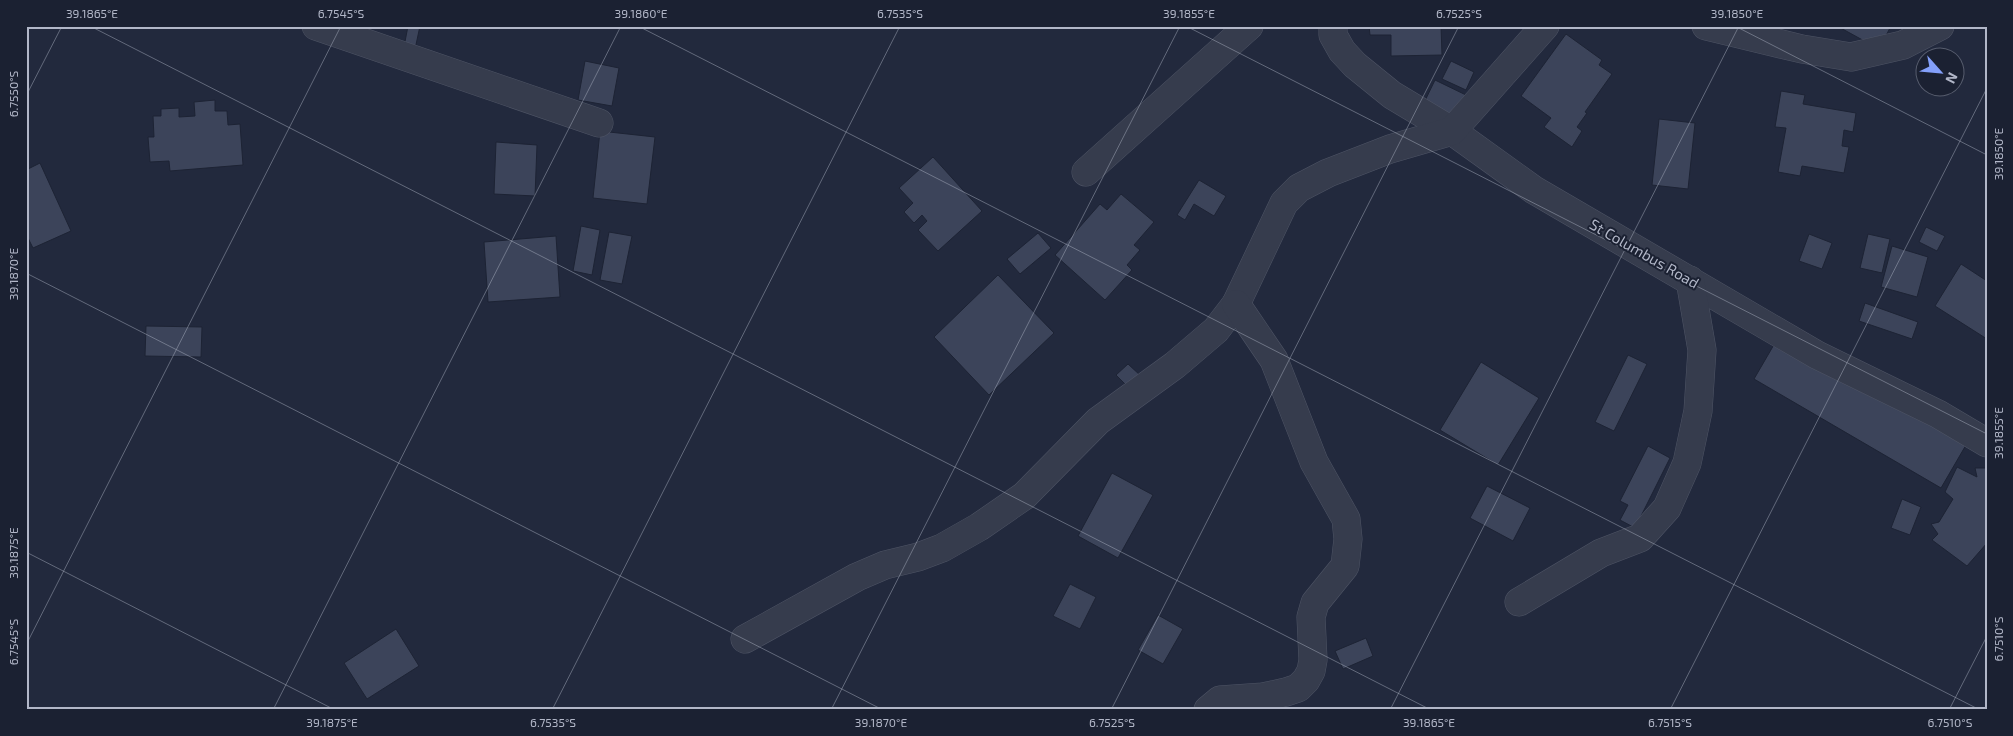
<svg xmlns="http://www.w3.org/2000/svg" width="2013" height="736" font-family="'Exo 2',sans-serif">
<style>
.building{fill:#3c445a;stroke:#1d2334}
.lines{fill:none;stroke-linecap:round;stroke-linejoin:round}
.minor-casing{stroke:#4e5465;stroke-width:29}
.minor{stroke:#363c4d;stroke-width:28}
.ticks{fill:none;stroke:#b2b7c8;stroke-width:1;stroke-opacity:0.45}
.labels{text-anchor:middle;stroke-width:4;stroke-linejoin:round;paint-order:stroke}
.street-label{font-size:15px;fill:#b2b7c8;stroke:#1b2132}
.neatline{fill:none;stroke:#b2b7c8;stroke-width:2}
.ticks-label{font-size:12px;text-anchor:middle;fill:#b2b7c8}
</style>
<rect width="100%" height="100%" fill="#22293d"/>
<g class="building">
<polygon points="408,26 420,26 414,54 403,52"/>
<polygon points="1369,26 1441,26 1442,55 1391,56 1391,35 1370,35"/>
<polygon points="1837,26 1891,26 1879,49"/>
<polygon points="1566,34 1602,60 1599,65 1612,74 1585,112 1587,113 1577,127 1582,131 1572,147 1544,127 1551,118 1521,96"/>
<polygon points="585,61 619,68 612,106 578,100"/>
<polygon points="1451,61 1474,72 1466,90 1442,79"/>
<polygon points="1435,80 1466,95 1451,124 1421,109"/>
<polygon points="1781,91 1805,95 1803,104 1856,113 1853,132 1844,130 1842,146 1849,147 1844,173 1802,166 1800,176 1778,172 1786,128 1775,127"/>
<polygon points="215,100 215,111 227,111 228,125 240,124 243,165 170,171 169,161 150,162 148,137 154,137 153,116 161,116 161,109 179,108 179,117 195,116 194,102"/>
<polygon points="1659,119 1695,123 1688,189 1652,185"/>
<polygon points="600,131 655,137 647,204 593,198"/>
<polygon points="496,142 537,145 535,196 494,194"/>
<polygon points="933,157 982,211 938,251 918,230 927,221 922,215 914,223 904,212 913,203 899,188"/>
<polygon points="40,163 71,231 33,248 26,234 26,170"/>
<polygon points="1199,180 1226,196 1214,216 1194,204 1185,220 1177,215"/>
<polygon points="1121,194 1154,222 1134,245 1140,250 1127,265 1132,270 1105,300 1055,255 1100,204 1107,210"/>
<polygon points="581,226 600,230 592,275 573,271"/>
<polygon points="1926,227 1945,236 1937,251 1919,242"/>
<polygon points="609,232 632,236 622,284 600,280"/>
<polygon points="1038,233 1051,248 1020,274 1007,259"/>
<polygon points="1809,234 1832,243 1822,269 1799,261"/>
<polygon points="1868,234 1890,239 1882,273 1860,268"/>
<polygon points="556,236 560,297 488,302 484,242"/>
<polygon points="1892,246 1928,257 1917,297 1881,287"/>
<polygon points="1961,264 1987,281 1987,339 1935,306"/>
<polygon points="998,275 1054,333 989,395 934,337"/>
<polygon points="1865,303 1918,322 1912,339 1859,321"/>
<polygon points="146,326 202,327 201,357 145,356"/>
<polygon points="1779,336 1966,445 1941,488 1754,379"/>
<polygon points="1628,355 1647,364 1614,431 1595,422"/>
<polygon points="1481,362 1539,398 1498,465 1440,430"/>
<polygon points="1128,364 1141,376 1129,388 1116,375"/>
<polygon points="1648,446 1670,458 1635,528 1620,520 1628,505 1620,501"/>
<polygon points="1957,467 1977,477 1975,468 1987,468 1987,543 1967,566 1932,540 1938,534 1931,524 1939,522 1953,499 1945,492"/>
<polygon points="1112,473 1153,495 1118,558 1078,536"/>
<polygon points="1487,486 1530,508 1513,541 1470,518"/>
<polygon points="1902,499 1921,507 1910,535 1891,528"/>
<polygon points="1070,584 1096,597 1080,629 1053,616"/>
<polygon points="1158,615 1183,629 1163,664 1138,650"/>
<polygon points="396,629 419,666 367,699 344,663"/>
<polygon points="1366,638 1373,656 1343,669 1335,651"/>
</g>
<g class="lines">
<g class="minor-casing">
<g id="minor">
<polyline points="316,26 599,123"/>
<polyline points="1333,26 1333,35 1342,51 1355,65 1392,95 1452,131 1534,190 1817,355 1938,414 1987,443"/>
<polyline points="1706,26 1802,49 1851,57 1903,45 1940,26"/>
<polyline points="1086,172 1249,26"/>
<polyline points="1519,602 1601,553 1640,538 1667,508 1687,463 1698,411 1702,350 1690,280"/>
<polyline points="745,639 857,577 885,565 918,557 942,548 979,527 1024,496 1098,421 1175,365 1216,330 1236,304 1284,203 1299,188 1328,173 1390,149 1452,131 1545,26"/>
<polyline points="1208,710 1220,700 1263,697 1286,692 1298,688 1306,680 1311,671 1313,660 1311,617 1315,603 1345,566 1348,539 1346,519 1314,462 1274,360 1236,304"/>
</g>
</g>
<use href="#minor" class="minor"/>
</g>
<path class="ticks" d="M90 26 1431 710M638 26 1980 710M1186 26 1987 434M1735 26 1987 155M26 96 62 26M26 273 883 710M26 552 335 710M26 645 341 26M273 710 621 26M552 710 900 26M831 710 1180 26M1111 710 1459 26M1390 710 1739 26M1670 710 1987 88M1949 710 1987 636"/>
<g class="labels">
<g class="street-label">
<text transform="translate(1644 254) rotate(30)" y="5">St Columbus Road</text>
</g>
</g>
<rect width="2013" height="736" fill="none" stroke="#1b2132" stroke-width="55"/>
<g transform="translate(1940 72) rotate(117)"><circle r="24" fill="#1b2132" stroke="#575d6e"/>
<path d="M0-4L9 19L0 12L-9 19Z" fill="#84a0fa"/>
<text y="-8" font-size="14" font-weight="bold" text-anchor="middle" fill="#b2b7c8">N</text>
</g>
<rect x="28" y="28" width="1958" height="680" class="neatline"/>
<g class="ticks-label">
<text x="92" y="18">39.1865°E</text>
<text x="341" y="18">6.7545°S</text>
<text x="641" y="18">39.1860°E</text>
<text x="900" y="18">6.7535°S</text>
<text x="1189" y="18">39.1855°E</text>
<text x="1459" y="18">6.7525°S</text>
<text x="1737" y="18">39.1850°E</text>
<text transform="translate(14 94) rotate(-90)" y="4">6.7550°S</text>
<text transform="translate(1999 154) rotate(-90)" y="4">39.1850°E</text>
<text transform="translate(14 274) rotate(-90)" y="4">39.1870°E</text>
<text transform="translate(1999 433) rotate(-90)" y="4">39.1855°E</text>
<text transform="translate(14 553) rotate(-90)" y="4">39.1875°E</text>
<text transform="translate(1999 639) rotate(-90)" y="4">6.7510°S</text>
<text transform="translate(14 642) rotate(-90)" y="4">6.7545°S</text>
<text x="332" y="727">39.1875°E</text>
<text x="553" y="727">6.7535°S</text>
<text x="881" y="727">39.1870°E</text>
<text x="1112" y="727">6.7525°S</text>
<text x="1429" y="727">39.1865°E</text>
<text x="1670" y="727">6.7515°S</text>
<text x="1950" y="727">6.7510°S</text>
</g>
</svg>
